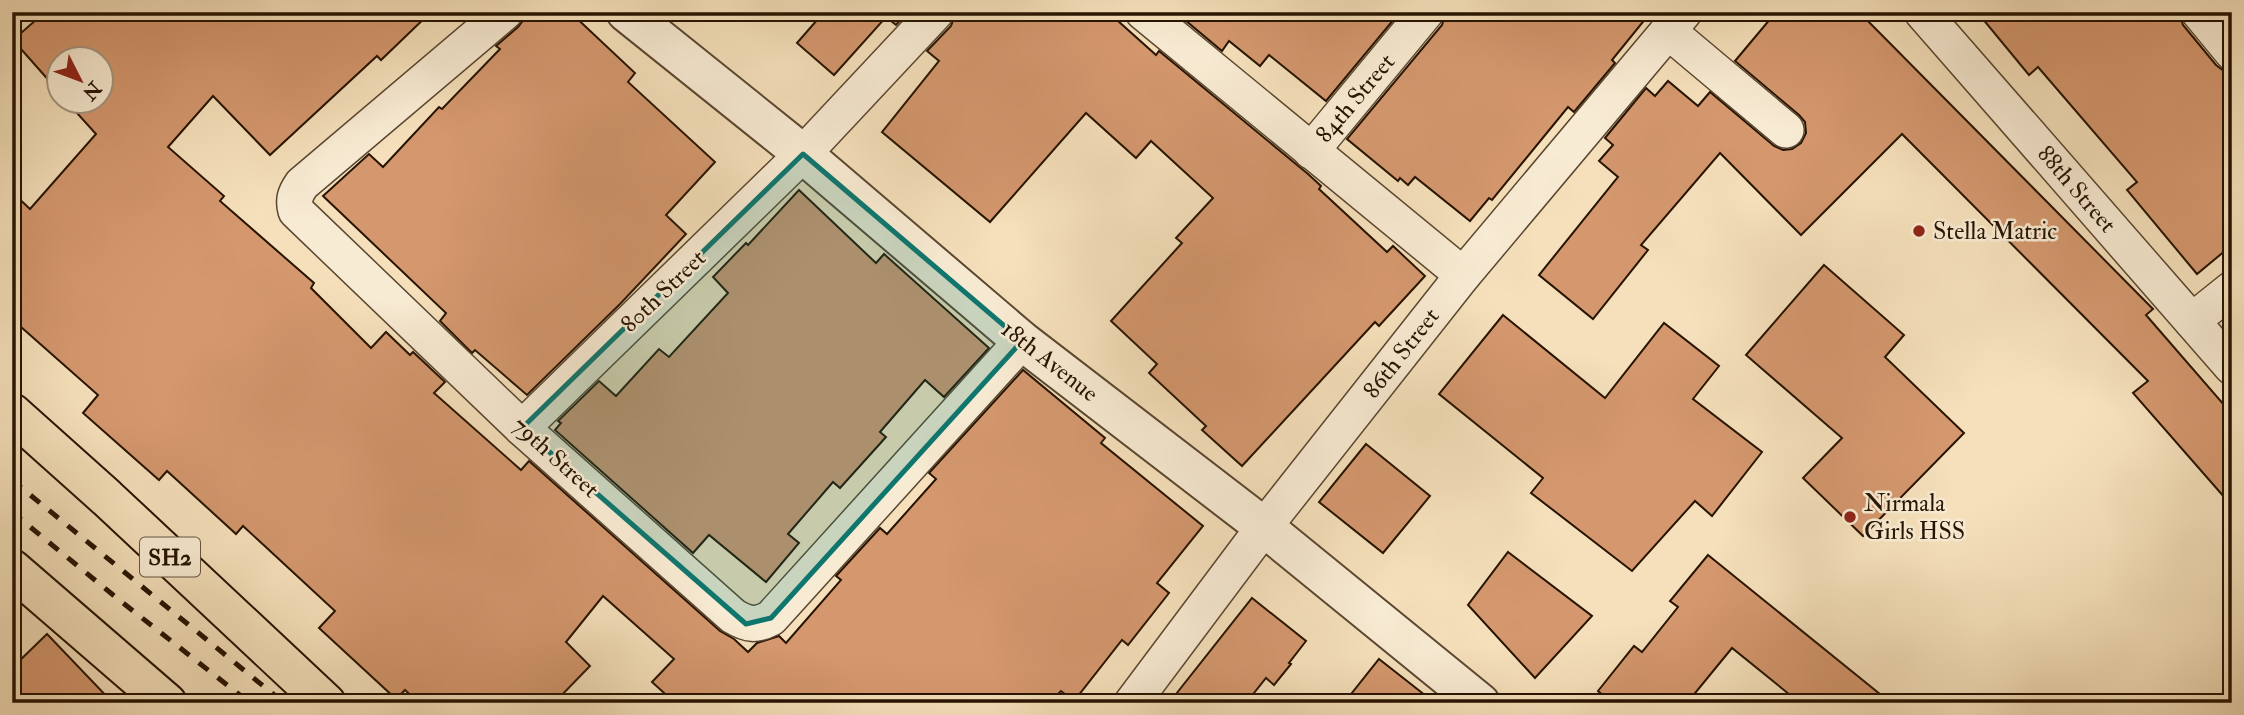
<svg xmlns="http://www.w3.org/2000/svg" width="2244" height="715" font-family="'IM FELL Double Pica',serif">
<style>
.building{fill:#d4976e;stroke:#261301;stroke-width:2}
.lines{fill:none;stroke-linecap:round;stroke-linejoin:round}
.minor-casing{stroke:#5a4630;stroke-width:38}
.tertiary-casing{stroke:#5a4630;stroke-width:42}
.primary-casing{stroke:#261301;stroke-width:42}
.minor{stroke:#f8ebd3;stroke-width:35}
.tertiary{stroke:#f8ebd3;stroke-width:38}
.primary{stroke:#f5e0bb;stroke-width:38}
.rail{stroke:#261301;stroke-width:5;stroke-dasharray:12 12;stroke-linecap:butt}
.marked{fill:#0f766e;fill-opacity:0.2;stroke:#0f766e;stroke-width:5;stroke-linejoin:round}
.poi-dot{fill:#8f2418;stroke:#f8ebd3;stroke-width:2.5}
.labels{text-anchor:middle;stroke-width:5;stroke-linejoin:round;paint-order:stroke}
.shield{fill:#f8ebd3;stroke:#655440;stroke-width:2}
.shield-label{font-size:23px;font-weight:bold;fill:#261301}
.street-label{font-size:24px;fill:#261301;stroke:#f8ebd3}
.poi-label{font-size:24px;fill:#261301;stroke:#f8ebd3;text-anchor:start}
</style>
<rect width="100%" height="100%" fill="#f5e0bb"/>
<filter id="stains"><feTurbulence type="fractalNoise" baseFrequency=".00286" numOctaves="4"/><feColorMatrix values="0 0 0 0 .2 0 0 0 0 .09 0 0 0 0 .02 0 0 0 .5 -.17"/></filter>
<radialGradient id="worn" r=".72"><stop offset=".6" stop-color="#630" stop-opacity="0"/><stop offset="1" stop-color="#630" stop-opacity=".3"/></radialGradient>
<g class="building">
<polygon points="45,12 431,12 381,60 377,56 270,155 213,96 168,147 224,196 220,201 314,283 311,288 371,348 386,332 410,355 413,352 445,382 434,393 521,470 529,461 720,631 734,639 748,652 757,643 779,636 786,643 841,580 836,576 880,528 887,534 936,479 929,473 1023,370 1105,438 1101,443 1203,526 1157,583 1169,593 1128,645 1122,640 1074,701 1061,691 1049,703 675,703 652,682 674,659 603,596 566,642 590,666 554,703 419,703 405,690 396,699 319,628 335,611 243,526 236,534 167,471 159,480 83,413 98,395 12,319 12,192 30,209 96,134 67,102 102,102 102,60 60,60 60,93 13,40"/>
<polygon points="525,12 570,12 635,73 628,82 715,162 666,215 686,234 620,304 527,395 475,350 472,353 440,321 446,313 323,196 369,154 383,167 439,107 442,109 500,49 496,46 518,27 524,19"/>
<polygon points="824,12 908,12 896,25 886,17 834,75 797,43"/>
<polygon points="956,12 1108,12 1156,55 1159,51 1308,174 1321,186 1319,189 1387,252 1393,246 1425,276 1379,326 1375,322 1242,466 1202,430 1206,426 1149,373 1157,364 1111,321 1182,243 1176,238 1213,198 1151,141 1136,158 1086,113 990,222 882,132 939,61 927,51 951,26"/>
<polygon points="1191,12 1400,12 1326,101 1269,55 1260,66 1229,41 1222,51 1185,20"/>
<polygon points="1446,12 1651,12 1612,60 1615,63 1574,112 1568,107 1492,200 1489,198 1470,221 1415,177 1408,185 1400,178 1398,181 1347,139 1442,25"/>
<polygon points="1776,12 1859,12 2153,309 2146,315 2232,414 2232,506 2133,393 2148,381 1902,134 1801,235 1720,153 1641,245 1648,250 1593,319 1539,275 1618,177 1599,161 1613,145 1605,138 1646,88 1655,96 1668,81 1698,106 1710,92 1774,146 1783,150 1792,149 1801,143 1806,133 1805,122 1799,115 1735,61"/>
<polygon points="1977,12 2179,12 2183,25 2216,65 2224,71 2232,72 2232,245 2197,274 2127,190 2137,182 2038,67 2029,75"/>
<polygon points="799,190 876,263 884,254 989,348 944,397 925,380 880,432 886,437 840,488 833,482 788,534 799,543 766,582 709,535 693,553 555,430 561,423 558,421 599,381 616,396 659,349 669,357 728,293 713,277 746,243 748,245"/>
<polygon points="1824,265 1904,335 1885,357 1964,433 1863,536 1803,478 1842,438 1746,355"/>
<polygon points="1503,315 1605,398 1664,323 1719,366 1693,399 1762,452 1712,516 1695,501 1632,571 1531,493 1543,478 1439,394"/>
<polygon points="1366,444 1430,496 1383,553 1319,502"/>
<polygon points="1508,552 1592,616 1535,678 1468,605"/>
<polygon points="1708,555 1891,703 1800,703 1732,648 1687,703 1612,703 1598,691 1634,646 1642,652 1678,607 1670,601"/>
<polygon points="1252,598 1306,641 1289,663 1291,664 1274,685 1266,678 1246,703 1169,703"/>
<polygon points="47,634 113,703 12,703 12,668"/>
<polygon points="1379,659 1435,703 1344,703"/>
</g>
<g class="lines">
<g class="minor-casing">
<g id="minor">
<path d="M505 12 302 184C295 194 293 200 296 211L522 428 733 616C748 625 756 626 771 618L1022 341"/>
<polyline points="1143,12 1463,275"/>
<polyline points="1922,12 2232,367"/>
<polyline points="2199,12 2232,52"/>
<polyline points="1668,31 1786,130"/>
<polyline points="1311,151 1426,12"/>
<polyline points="2192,321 2232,289"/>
<polyline points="522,428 803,154 936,12"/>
<polyline points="1132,703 1264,527 1463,275 1684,12"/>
</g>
</g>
<g class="tertiary-casing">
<polyline id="tertiary" points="626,12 803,154 1022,341 1264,527 1480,703"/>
</g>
<g class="primary-casing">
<g id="primary">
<polyline points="12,413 107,498 326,703"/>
<polyline points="12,569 167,703"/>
</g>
</g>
<use href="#minor" class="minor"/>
<use href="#tertiary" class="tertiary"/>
<use href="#primary" class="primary"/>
<g class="rail">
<polyline points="12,480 284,703"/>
<polyline points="12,512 118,599 250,703"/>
</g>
</g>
<path class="marked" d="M803 154 1022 341 771 618 746 624 522 428Z"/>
<g class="poi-dot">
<circle cx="1919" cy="231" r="7"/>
<circle cx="1850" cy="517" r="7"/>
</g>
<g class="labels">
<rect class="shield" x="140" y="537.5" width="60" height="39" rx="5"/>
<g class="shield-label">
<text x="170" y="565">SH2</text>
</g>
<g class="street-label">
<text transform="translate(1355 98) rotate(-50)" y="8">84th Street</text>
<text transform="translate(2077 189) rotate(49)" y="8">88th Street</text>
<text transform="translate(663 291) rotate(-44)" y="8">80th Street</text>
<text transform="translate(1401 353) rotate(-52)" y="8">86th Street</text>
<text transform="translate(1050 361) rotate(38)" y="8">18th Avenue</text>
<text transform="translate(556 457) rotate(42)" y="8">79th Street</text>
</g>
<g class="poi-label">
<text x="1933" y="239">Stella Matric</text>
<text x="1864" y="511">Nirmala<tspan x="1864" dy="28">Girls HSS</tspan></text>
</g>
</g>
<rect width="2244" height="715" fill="none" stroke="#f5e0bb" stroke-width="42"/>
<rect x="14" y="14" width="2216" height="687" fill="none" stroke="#261301" stroke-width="3.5"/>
<rect x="21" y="21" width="2202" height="673" fill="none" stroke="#261301" stroke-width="2"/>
<g transform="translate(80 80) rotate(132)"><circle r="33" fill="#f8ebd3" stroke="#a4957f" stroke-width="2"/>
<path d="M0-5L12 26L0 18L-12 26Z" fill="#8f2418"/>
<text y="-10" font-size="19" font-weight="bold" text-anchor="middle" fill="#261301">N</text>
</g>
<rect width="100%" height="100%" filter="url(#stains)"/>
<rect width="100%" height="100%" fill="url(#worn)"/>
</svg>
